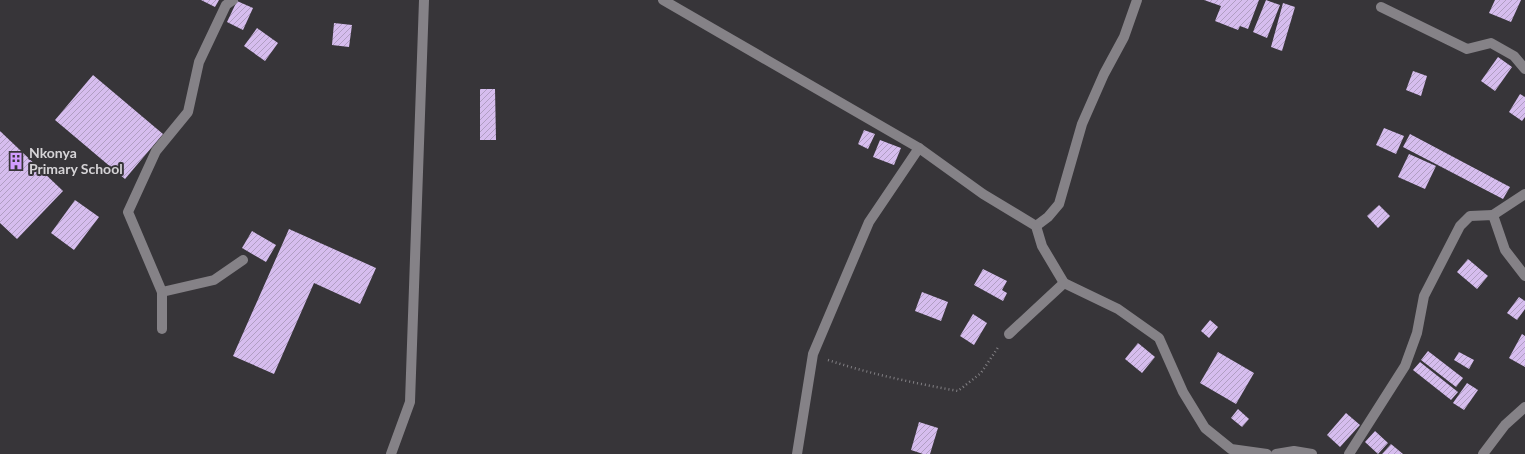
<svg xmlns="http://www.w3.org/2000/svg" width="1525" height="454" font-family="Lato,sans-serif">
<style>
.building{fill:url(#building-hatch)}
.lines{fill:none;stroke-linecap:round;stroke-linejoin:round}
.path{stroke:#838185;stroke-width:2.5;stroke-dasharray:1 3;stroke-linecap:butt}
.minor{stroke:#858287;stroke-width:10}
.labels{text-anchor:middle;stroke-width:4;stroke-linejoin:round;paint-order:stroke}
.poi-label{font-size:14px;font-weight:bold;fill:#d5d3d6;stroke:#373539;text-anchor:start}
</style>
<defs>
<pattern id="building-hatch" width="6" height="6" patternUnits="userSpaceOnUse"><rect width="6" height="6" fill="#d6bdee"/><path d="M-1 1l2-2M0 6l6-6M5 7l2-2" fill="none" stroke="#b09ec2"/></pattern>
</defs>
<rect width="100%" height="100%" fill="#373539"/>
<g class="building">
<polygon points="201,0 219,0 215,7"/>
<polygon points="1204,0 1259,0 1248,29 1240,26 1238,30 1215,21 1221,6"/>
<polygon points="1266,0 1280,5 1267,38 1253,32"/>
<polygon points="1495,0 1521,0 1511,22 1489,13"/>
<polygon points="237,1 253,8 243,30 227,22"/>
<polygon points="1283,3 1295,7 1282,51 1271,47"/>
<polygon points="334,23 352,25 349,47 332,45"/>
<polygon points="257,28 278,43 265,61 244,46"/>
<polygon points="1498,57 1512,67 1495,91 1481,81"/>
<polygon points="1413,71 1427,76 1421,96 1406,90"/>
<polygon points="93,75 163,134 125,179 55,120"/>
<polygon points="480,89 495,89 496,140 480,140"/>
<polygon points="1520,94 1525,97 1525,117 1522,121 1509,112"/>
<polygon points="1384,128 1404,136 1396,154 1376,145"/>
<polygon points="864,130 875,134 868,149 858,144"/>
<polygon points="0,131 63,191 17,239 0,223"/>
<polygon points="1410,134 1510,187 1503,199 1403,147"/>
<polygon points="880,140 901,148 894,165 873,157"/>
<polygon points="1409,154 1436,166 1425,189 1398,177"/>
<polygon points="75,200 99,217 74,250 51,233"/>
<polygon points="1379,205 1390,216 1378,228 1367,216"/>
<polygon points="289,229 376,268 360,304 314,283 274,374 233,356"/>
<polygon points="252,231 276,245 266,262 242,248"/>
<polygon points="1468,259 1488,276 1477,289 1457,272"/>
<polygon points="983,269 1007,281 1002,290 1007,293 1003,301 974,285"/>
<polygon points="922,292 948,302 941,321 915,311"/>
<polygon points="1519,297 1525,301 1525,309 1517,320 1507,313"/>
<polygon points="973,314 987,323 974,345 960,336"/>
<polygon points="1210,320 1218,327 1209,338 1201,331"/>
<polygon points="1522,334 1525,336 1525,367 1509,358"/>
<polygon points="1138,343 1155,357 1142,373 1125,359"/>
<polygon points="1428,351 1463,378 1456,387 1421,360"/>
<polygon points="1218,352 1254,373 1236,404 1200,383"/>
<polygon points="1459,352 1474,360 1469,369 1454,360"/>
<polygon points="1420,362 1458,392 1451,400 1413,370"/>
<polygon points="1467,383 1478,390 1464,410 1453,403"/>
<polygon points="1238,409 1249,419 1242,427 1231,418"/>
<polygon points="1346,413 1360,425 1340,447 1327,435"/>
<polygon points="919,422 938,428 930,454 923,454 911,450"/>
<polygon points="1375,431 1388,443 1378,454 1365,442"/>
<polygon points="1391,444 1403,454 1382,454"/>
</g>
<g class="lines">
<path class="path" d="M828 360C870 374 914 383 958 391L981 373 999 346"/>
<g class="minor">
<polyline points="233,0 226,5 199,62 188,112 156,151 128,212 162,292 214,280 243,260"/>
<polyline points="663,0 919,148 983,194 1036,226 1042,246 1064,283 1118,309 1159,338 1183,392 1205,428 1231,449 1267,454"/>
<polyline points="1381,7 1467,49 1491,43 1514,56 1525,69"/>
<polyline points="1493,215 1525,194"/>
<polyline points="1036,226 1048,217 1059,204 1082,124 1104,74 1124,37 1137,0"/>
<polyline points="162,292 162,329"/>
<polyline points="1009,334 1064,283"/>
<polyline points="391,454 410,402 424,0"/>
<polyline points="797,454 813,354 869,222 919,148"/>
<polyline points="1276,454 1294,451 1312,454"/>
<polyline points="1349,454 1405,366 1417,333 1424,296 1460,226 1470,216 1493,215 1505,250 1525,276"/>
<polyline points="1483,454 1505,425 1525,407"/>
</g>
</g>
<defs>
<g id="building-bare" transform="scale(1.38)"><path d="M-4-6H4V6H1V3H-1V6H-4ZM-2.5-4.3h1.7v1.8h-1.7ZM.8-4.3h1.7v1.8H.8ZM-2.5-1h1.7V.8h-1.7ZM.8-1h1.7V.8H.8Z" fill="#d19dfe" stroke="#373539" stroke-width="2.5" paint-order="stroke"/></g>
</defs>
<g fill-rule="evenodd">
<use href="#building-bare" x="16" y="161"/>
</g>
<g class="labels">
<g class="poi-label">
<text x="29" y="158">Nkonya<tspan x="29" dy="16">Primary School</tspan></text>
</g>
</g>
</svg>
